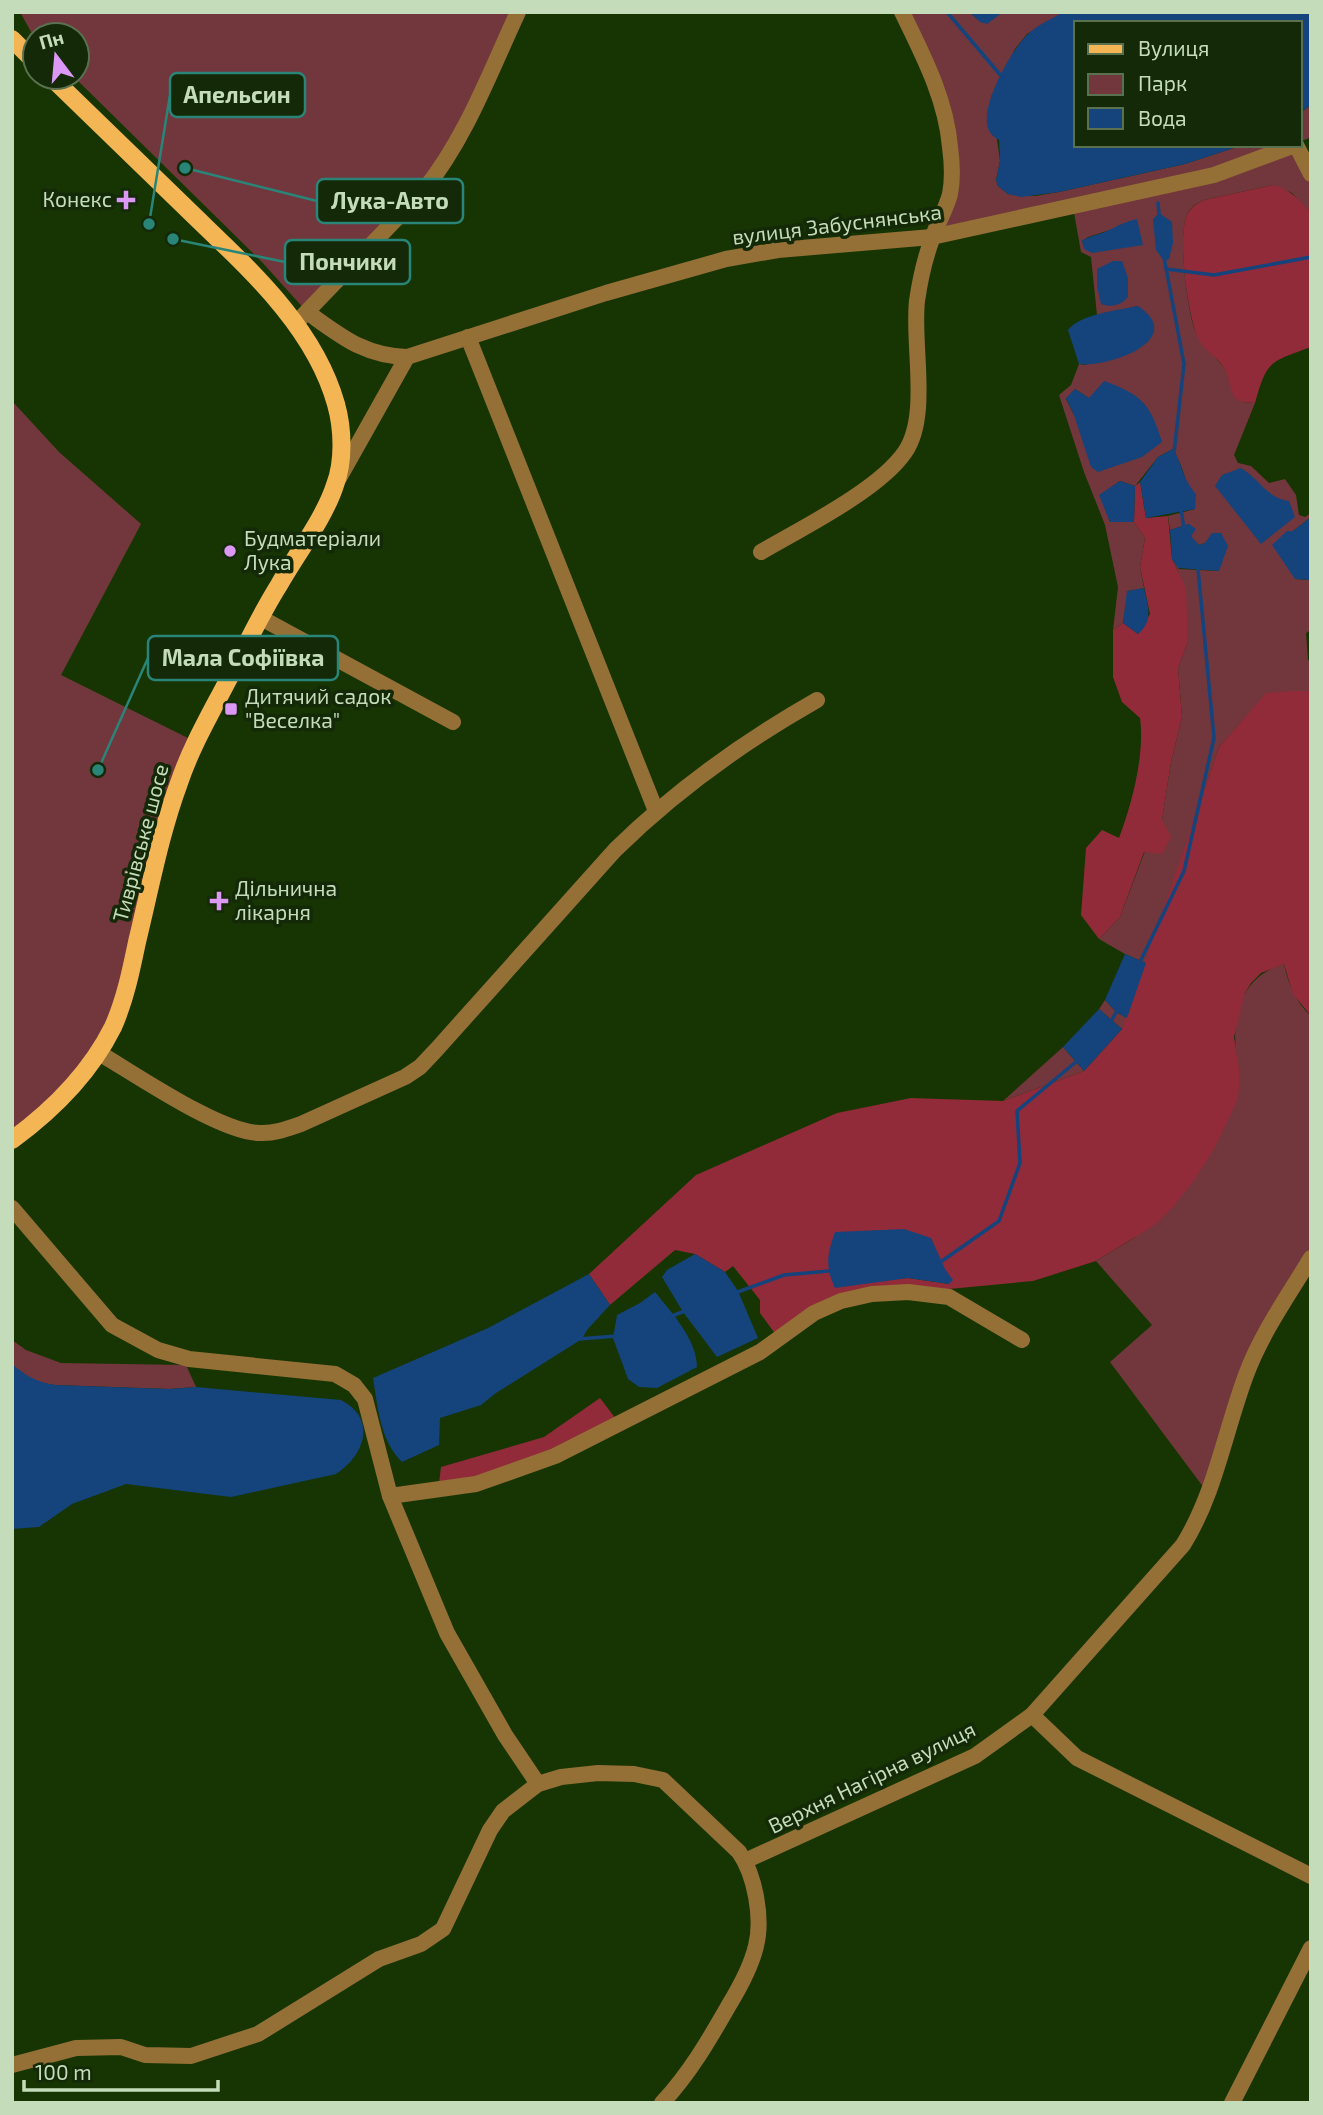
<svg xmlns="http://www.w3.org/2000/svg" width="1323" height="2115" font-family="'Exo 2',sans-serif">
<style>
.green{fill:#71373c;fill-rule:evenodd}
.forest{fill:#912b3a;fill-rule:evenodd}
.water{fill:#15437c}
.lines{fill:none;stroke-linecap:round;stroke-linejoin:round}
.stream{stroke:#15437c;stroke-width:3.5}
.minor{stroke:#957036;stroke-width:16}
.major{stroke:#f4b655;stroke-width:18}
.poi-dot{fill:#db99f5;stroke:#142907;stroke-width:2.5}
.labels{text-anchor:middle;stroke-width:7;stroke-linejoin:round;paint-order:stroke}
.poi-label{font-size:21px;fill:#c4dcba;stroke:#142907;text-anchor:start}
.street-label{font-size:21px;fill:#c4dcba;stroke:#142907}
.leader{fill:none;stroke:#2a8579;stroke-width:2.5}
.callout-dot{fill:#2a8579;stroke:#142907;stroke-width:2.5}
.callout{fill:#142907;stroke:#2a8579;stroke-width:2.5}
.callout-label{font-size:23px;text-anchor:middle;font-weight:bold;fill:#c4dcba}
</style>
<rect width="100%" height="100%" fill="#173503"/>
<g class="green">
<polygon points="20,12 518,12 458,139 307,312 261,261 74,77 77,77 77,35 35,35 35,39"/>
<path d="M901 12H1064L1027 34 1015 49 991 97 1000 161 996 180 998 186 1008 194 1035 196 1059 192 1185 164 1243 145H1296L1311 174V213L1292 193 1273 185 1204 200C1198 203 1191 206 1188 213 1177 231 1187 310 1195 330 1201 345 1211 352 1221 364 1230 374 1235 390 1242 402L1255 403 1234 455 1238 463 1251 466 1269 483 1285 479 1296 495 1299 515 1305 517 1311 513V517L1293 531 1295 579 1311 580V630L1306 633 1308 660 1311 663V691L1266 694 1219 747 1146 963 1125 954 1099 939 1120 917 1145 851 1162 820 1171 762 1182 717 1178 668 1188 642 1178 571 1172 559 1179 569 1219 571 1205 543 1199 545 1190 536 1189 524 1170 530 1168 516 1195 509C1188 489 1184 468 1173 449L1158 457 1135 486 1120 481 1100 495 1110 522H1134L1145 538 1140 567 1144 588 1128 591 1123 623 1113 630 1118 587 1105 525 1084 472 1059 395 1071 385 1079 364 1086 365 1138 306 1097 315 1091 257 1081 252 1073 207 932 237 945 212 950 146ZM1110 230 1142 245 1082 241 1088 237ZM1075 389 1089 398 1074 415 1066 399Z"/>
<polygon points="1311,105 1311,137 1300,142 1300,113"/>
<polygon points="12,401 59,452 141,524 61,675 196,742 99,1053 12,1140"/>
<path d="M1284 964C1288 983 1296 1003 1311 1016V1258L1269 1328 1207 1492 1110 1362 1152 1325 1096 1261 1134 1238 1240 1074C1229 1030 1234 978 1284 964Z"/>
<polygon points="1105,1000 1116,1012 1127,1018 1122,1029 1099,1009"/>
<polygon points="1063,1047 1084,1071 1003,1101"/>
<polygon points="12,1340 26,1350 61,1363 186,1365 196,1387 169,1389 55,1385 12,1378"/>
</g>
<g class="forest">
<path d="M1273 185C1290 189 1300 200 1311 213V347C1270 362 1267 360 1255 403L1242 402 1235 398C1230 389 1229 377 1224 368 1218 357 1205 352 1199 340 1188 320 1176 232 1188 213 1192 206 1198 203 1204 200Z"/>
<path d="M1140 482 1146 518 1168 516 1172 559 1186 588 1188 642 1178 668 1182 717 1171 762 1162 820 1171 837 1162 854 1144 852 1120 917 1099 939 1081 915 1086 848 1102 830 1119 838C1132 804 1145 754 1140 718L1122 702 1113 677V630L1123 623 1138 634 1150 614 1140 567 1145 538 1134 522 1135 486Z"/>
<path d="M1292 691H1311V1016L1293 994 1284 964 1261 973 1251 983 1245 993 1234 1037 1240 1074 1238 1099 1215 1147 1195 1179 1173 1207 1155 1225 1096 1261 1033 1281 949 1289 872 1290 776 1335 760 1313V1300L733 1266 725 1272 695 1254 675 1250 610 1305 589 1274 696 1175 837 1113 911 1098 1003 1101 1084 1071 1122 1029 1219 747 1266 693ZM931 1238 949 1284 908 1278 883 1280Z"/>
<polygon points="600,1398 619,1423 580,1444 438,1491 441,1467 544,1437"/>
</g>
<g class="water">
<polygon points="969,12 1003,12 987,24 980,22"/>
<path d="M1064 12H1311V105L1300 113V23H1076V145H1243L1185 164 1059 192 1021 197 1008 194 998 186 996 180 1000 161 999 140C992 136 988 132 987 123 984 100 1011 51 1027 35 1037 25 1051 19 1064 12Z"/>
<polygon points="1159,213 1172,222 1173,243 1169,259 1164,261 1156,250 1153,219"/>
<path d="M1137 219 1143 245 1092 253 1084 249 1082 241C1090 235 1100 235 1109 230 1120 225 1124 222 1137 219Z"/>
<path d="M1113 261H1122L1128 278V297C1121 305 1112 308 1101 304L1097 286V269Z"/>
<path d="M1138 306C1189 340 1107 368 1079 364L1068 330C1080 314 1119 310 1138 306Z"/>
<path d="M1104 381C1142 395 1150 403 1162 442L1142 457 1098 472 1091 467 1074 415 1066 398 1075 389 1089 398Z"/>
<path d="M1173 449C1183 466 1182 478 1196 494L1195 509 1146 518 1140 482 1158 457Z"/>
<path d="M1241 468C1262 481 1265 497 1289 501L1295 517 1261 544 1215 486 1222 475Z"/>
<polygon points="1120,481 1135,486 1134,522 1110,522 1099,495"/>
<polygon points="1311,517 1311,580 1295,579 1272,545 1287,531 1293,531"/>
<polygon points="1189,524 1196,529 1191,536 1199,545 1205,543 1212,533 1221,533 1228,546 1219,571 1178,568 1172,559 1170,530"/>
<path d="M1144 588C1148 606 1154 621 1138 634L1123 623 1127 591Z"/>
<polygon points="1125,954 1146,963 1127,1018 1116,1012 1105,1000"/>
<polygon points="1099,1009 1122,1029 1084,1071 1063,1047"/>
<path d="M904 1229 931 1238 945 1269 953 1280 949 1284 908 1278 835 1288C825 1266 827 1255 835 1232Z"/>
<polygon points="695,1254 725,1272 738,1291 758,1338 717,1357 683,1312 662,1277 667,1270"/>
<path d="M589 1274 610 1305 587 1330 582 1339 496 1393 481 1405 440 1418 439 1445 402 1462C380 1440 378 1408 373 1378L488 1328Z"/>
<path d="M655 1292C672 1313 697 1340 697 1367L657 1388 639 1387 628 1379 613 1338 617 1315 640 1303Z"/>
<path d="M12 1364C26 1376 37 1382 55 1385L169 1389 196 1387 341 1400C378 1419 364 1456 336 1474L231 1497 126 1484 72 1504 39 1527 12 1529Z"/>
</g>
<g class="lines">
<g class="stream">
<polyline points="947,12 1002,77"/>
<polyline points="1158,203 1159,214"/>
<polyline points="1164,257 1184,364 1174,453"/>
<polyline points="1166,269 1214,275 1311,257"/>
<polyline points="1181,509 1184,529"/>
<polyline points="1139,964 1184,871 1214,738 1198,569"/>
<polyline points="1110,1023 1118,1009"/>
<polyline points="938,1261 942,1261 999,1221 1020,1163 1017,1111 1077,1061"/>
<polyline points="735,1293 784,1275 829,1271"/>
<polyline points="669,1317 685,1311"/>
<polyline points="579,1339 616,1336"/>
</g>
<g class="minor">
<polyline points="1296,145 1311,174"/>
<path d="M307 312C341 336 364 356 407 357"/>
<path d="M295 324 424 190C466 138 490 72 518 12"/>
<polyline points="468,337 656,811"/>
<polyline points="339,478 407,357 606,293 726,259 778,250 932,237 1214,175 1295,145"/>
<path d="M761 552C802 528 879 490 905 452 930 416 912 344 917 301 920 280 925 258 932 239 937 223 946 210 950 194 953 179 952 162 950 147 946 99 923 55 902 12"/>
<polyline points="261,618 453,722"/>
<path d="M99 1053C135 1074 219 1132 259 1133 273 1134 287 1129 301 1124L405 1077 420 1067 437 1049 615 850C676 790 743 742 817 700"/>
<polyline points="12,1208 112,1325 158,1350 189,1359 335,1374 354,1385 365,1399 390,1496 447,1633 505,1735 538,1784"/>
<polyline points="390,1496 476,1484 555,1456 760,1352 814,1313 841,1301 872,1294 908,1292 949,1297 1022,1340"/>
<polyline points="1032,1715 1077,1758 1311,1876"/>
<path d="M745 1861 975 1756 1032 1715 1183 1545C1215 1494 1225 1431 1246 1375 1261 1334 1288 1296 1311 1258"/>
<path d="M12 2065 76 2048 121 2047 145 2055 191 2056 258 2034 379 1959 421 1944 443 1929 490 1830 503 1811 538 1784 561 1777 598 1773 634 1774 663 1780 739 1852C755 1875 763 1918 756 1946 751 1967 740 1987 729 2005 709 2040 690 2073 662 2103"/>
<polyline points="1232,2103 1311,1948"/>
</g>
<g class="major">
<polyline points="12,39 35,62"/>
<path d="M12 1140C53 1110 90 1073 113 1027 125 1000 131 971 137 942 150 889 160 834 179 783 191 747 211 713 228 680 245 648 260 615 279 585 296 555 325 517 335 485 344 461 343 429 336 404 313 322 241 262 183 205 139 162 95 120 51 77"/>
</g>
</g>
<g class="poi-dot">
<path d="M122.5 189.5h7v7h7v7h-7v7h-7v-7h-7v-7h7z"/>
<circle cx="230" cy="551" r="7"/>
<rect x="224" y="702" width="14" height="14" rx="3.5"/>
<path d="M215.5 890.5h7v7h7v7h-7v7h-7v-7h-7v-7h7z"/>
</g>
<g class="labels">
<g class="poi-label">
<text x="112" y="207" text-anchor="end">Конекс</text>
<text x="244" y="546">Будматеріали<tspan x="244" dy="24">Лука</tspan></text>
<text x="245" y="704">Дитячий садок<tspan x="245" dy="24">"Веселка"</tspan></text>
<text x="235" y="896">Дільнична<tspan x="235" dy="24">лікарня</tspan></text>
</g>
<g class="street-label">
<text transform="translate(837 225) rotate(-7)" y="7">вулиця Забуснянська</text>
<text transform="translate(141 843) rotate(-75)" y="7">Тиврівське шосе</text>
<text transform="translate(872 1778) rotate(-26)" y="7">Верхня Нагірна вулиця</text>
</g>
</g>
<path class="leader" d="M149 224L170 95M185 168L317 201M173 239L285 262M98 770L148 658"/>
<g class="callout-dot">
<circle cx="149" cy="224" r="7"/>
<circle cx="185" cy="168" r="7"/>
<circle cx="173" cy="239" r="7"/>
<circle cx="98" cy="770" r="7"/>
</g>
<g class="callout">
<rect x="170" y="73" width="135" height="44" rx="7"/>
<rect x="317" y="179" width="146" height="44" rx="7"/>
<rect x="285" y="240" width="125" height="44" rx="7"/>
<rect x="148" y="636" width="190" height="44" rx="7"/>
</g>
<g class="callout-label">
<text x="237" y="103">Апельсин</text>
<text x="390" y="209">Лука-Авто</text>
<text x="348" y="270">Пончики</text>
<text x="243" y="666">Мала Софіївка</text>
</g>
<rect width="1323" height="2115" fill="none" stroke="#c4dcba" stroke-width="28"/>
<rect x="1074" y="21" width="228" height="126" fill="#142907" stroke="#5a714f" stroke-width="2"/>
<rect x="1088" y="44" width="35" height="10" fill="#f4b655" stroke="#5a714f" stroke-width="2"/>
<text x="1138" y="56" font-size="21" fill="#c4dcba">Вулиця</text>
<rect x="1088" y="74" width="35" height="21" fill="#71373c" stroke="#5a714f" stroke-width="2"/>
<text x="1138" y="91" font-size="21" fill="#c4dcba">Парк</text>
<rect x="1088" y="108" width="35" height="21" fill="#15437c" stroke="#5a714f" stroke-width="2"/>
<text x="1138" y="126" font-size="21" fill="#c4dcba">Вода</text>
<g transform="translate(56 56) rotate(344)"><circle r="33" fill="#142907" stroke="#5a714f" stroke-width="2"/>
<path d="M0-5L12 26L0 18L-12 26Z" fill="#db99f5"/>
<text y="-10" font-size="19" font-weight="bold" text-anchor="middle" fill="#c4dcba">Пн</text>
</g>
<path d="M24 2080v10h194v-10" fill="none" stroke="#c4dcba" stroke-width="3.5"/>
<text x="35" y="2080" font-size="21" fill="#c4dcba" stroke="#142907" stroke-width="5" paint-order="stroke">100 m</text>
</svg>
